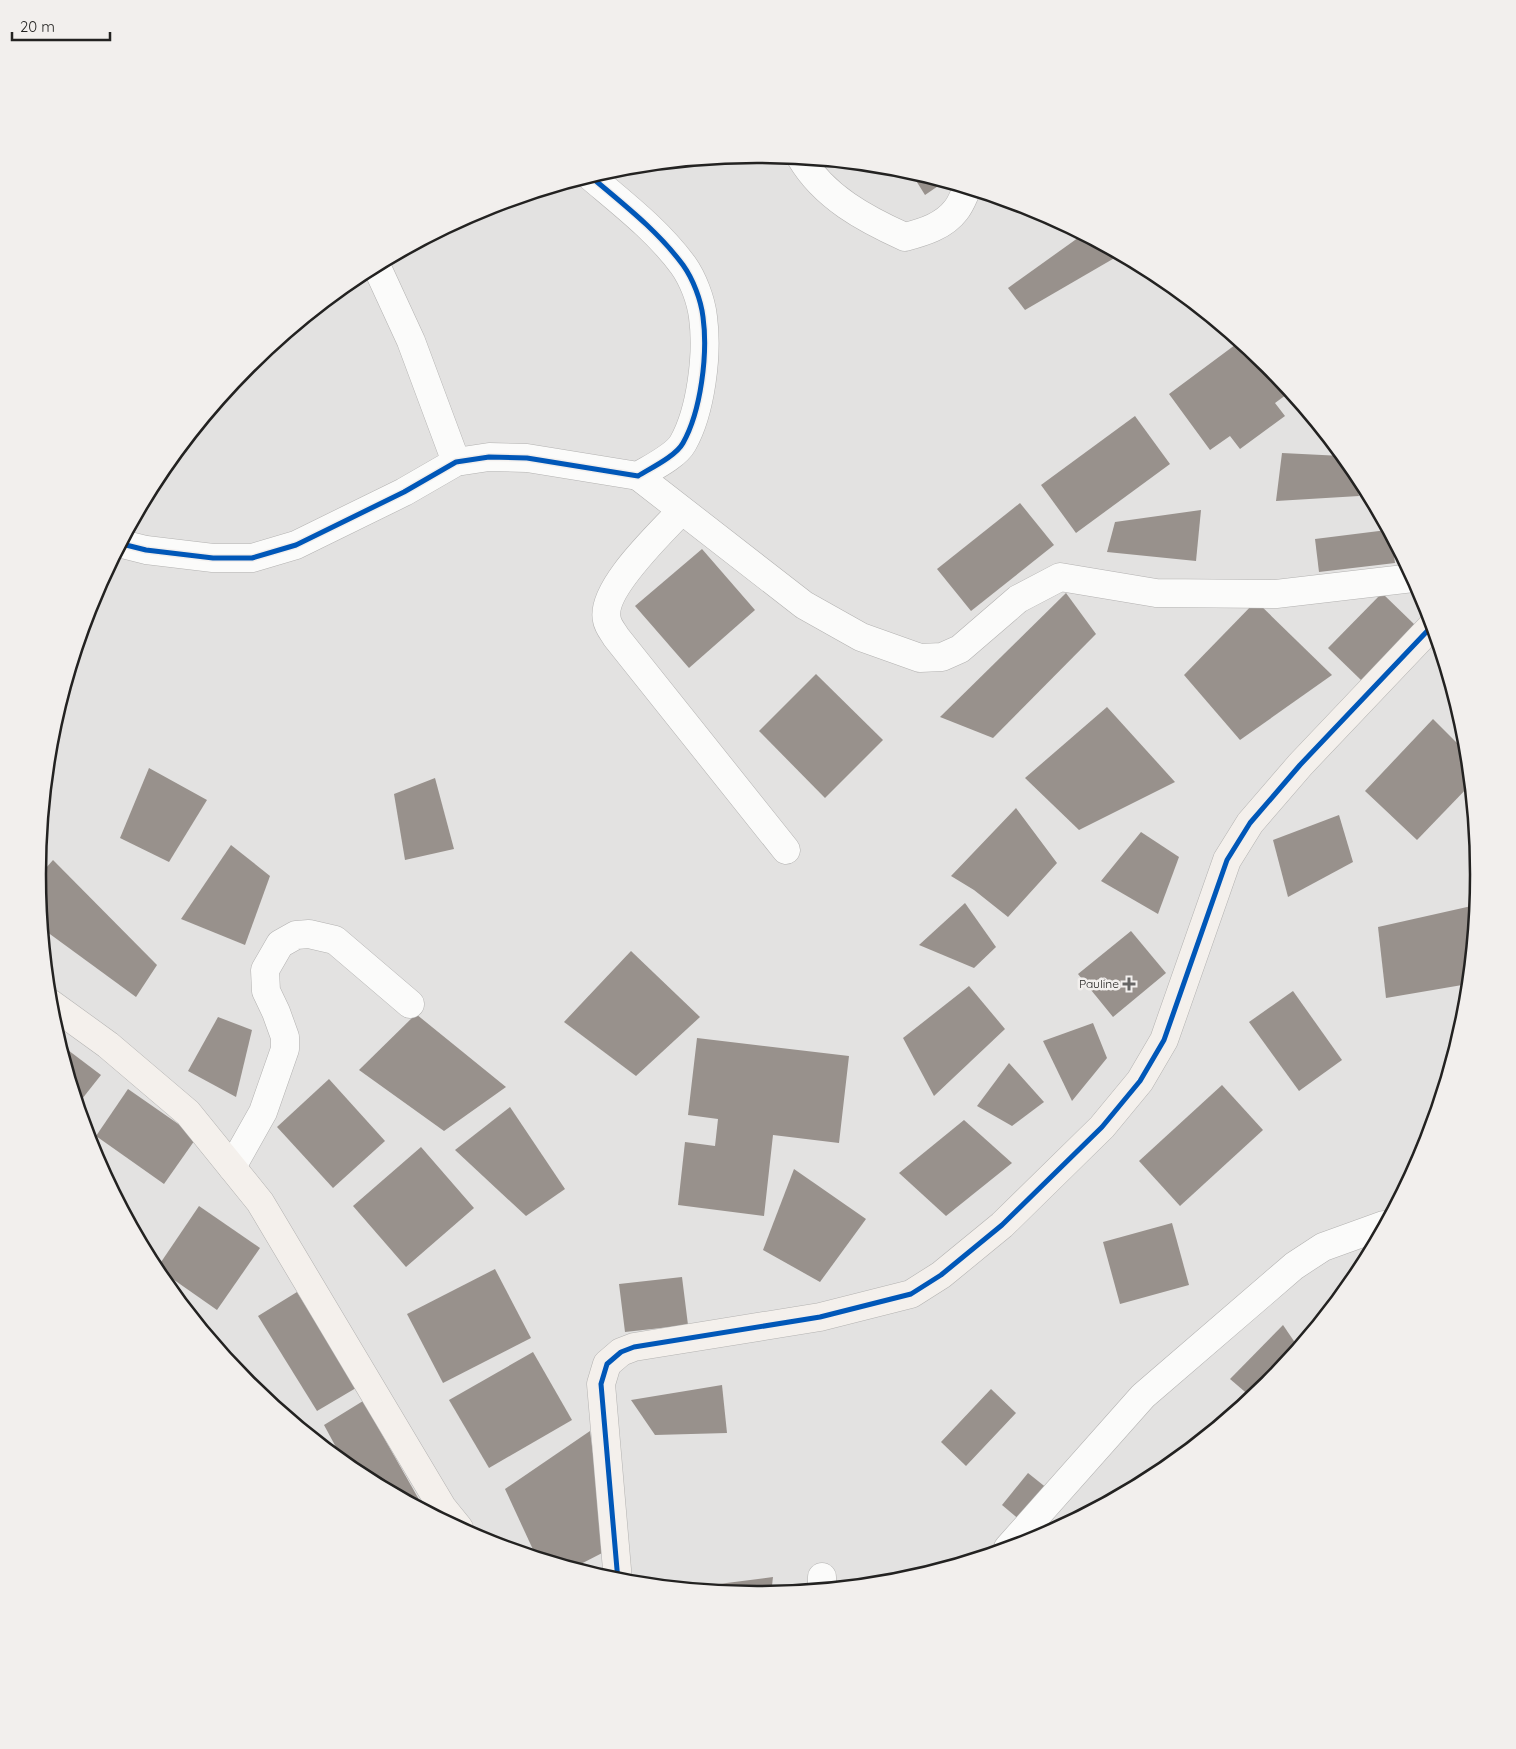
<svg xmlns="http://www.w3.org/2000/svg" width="1516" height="1749" font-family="Quicksand,sans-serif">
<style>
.building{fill:#98918c}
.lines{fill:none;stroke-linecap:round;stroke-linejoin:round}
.street-casing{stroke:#b3b2b1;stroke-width:29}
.secondary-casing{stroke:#b3b2b1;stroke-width:29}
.street{stroke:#fbfbfa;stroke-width:28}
.secondary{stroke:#f4f0ec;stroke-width:28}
.cycleway-casing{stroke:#f2efed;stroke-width:8}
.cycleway{stroke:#0057b8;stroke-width:5}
.poi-dot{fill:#666564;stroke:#f2efed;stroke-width:2}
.labels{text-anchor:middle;stroke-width:5;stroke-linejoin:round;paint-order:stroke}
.poi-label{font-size:12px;fill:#232221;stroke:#f2efed;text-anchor:end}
.rim{fill:none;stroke:#232221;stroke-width:2.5}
</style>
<rect width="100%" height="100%" fill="#e3e2e1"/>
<g class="building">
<polygon points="910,171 944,182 925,195"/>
<polygon points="1082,235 1113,251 1118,256 1025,310 1008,288"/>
<polygon points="1239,342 1268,365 1290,392 1275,403 1285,416 1240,449 1230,436 1210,450 1169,394"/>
<polygon points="1135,416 1170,464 1076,533 1041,485"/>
<polygon points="1282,453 1342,456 1353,469 1359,496 1276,501"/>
<polygon points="1020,503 1054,545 971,611 937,569"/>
<polygon points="1201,510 1196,561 1107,552 1115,522"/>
<polygon points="1387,530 1392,540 1395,563 1319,572 1315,539"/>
<polygon points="702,549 755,610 689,668 635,606"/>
<polygon points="1066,593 1096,634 993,738 940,717"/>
<polygon points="1382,593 1416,626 1362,681 1328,648"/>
<polygon points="1256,601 1332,675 1240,740 1184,675"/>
<polygon points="816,674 883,740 825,798 759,731"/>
<polygon points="1107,707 1175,782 1079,830 1025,778"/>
<polygon points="1433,719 1466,752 1470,785 1417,840 1365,791"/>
<polygon points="149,768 207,800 169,862 120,838"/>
<polygon points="435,778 454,849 405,860 394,794"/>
<polygon points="1016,808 1057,863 1008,917 974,890 951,876"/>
<polygon points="1339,815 1353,862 1288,897 1273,840"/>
<polygon points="1141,832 1179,857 1158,914 1101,881"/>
<polygon points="231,845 270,876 245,945 181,919"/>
<polygon points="53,860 157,965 136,997 43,929 38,877"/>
<polygon points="965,903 996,947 974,968 919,945"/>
<polygon points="1476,905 1468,984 1386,998 1378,927"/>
<polygon points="1131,931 1166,973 1113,1017 1078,974"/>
<polygon points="631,951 700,1017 636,1076 564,1022"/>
<polygon points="969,986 1005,1029 934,1096 903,1038"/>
<polygon points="1293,991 1342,1060 1299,1091 1249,1022"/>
<polygon points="416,1014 506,1087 444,1131 359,1070"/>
<polygon points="218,1017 252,1030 236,1097 188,1071"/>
<polygon points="1093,1023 1107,1058 1072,1101 1043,1041"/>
<polygon points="697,1038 849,1056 839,1143 773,1135 764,1216 678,1205 685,1142 715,1146 718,1119 688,1115"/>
<polygon points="60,1044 101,1075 78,1104"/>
<polygon points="1009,1063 1044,1102 1012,1126 977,1106"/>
<polygon points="329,1079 385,1141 333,1188 277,1127"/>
<polygon points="1222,1085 1263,1130 1180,1206 1139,1161"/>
<polygon points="128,1089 197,1137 164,1184 96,1136"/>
<polygon points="510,1107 565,1189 526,1216 455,1150"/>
<polygon points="964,1120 1012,1163 946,1216 899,1173"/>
<polygon points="421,1147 474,1208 406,1267 353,1206"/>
<polygon points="794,1169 866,1219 820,1282 763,1250"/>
<polygon points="199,1206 260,1248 217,1310 157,1268"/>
<polygon points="1172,1223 1189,1285 1120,1304 1103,1242"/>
<polygon points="495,1269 531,1338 443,1383 407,1314"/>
<polygon points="682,1277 688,1325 625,1332 619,1284"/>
<polygon points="297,1292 356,1388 317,1411 258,1316"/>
<polygon points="1283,1325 1298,1347 1267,1384 1251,1397 1230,1379"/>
<polygon points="533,1352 572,1420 489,1468 449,1400"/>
<polygon points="722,1385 727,1433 655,1435 631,1400"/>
<polygon points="991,1389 1016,1413 966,1466 941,1442"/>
<polygon points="363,1401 425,1510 357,1473 344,1462 324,1425"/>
<polygon points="590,1431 606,1551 573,1568 536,1556 505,1489"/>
<polygon points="1028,1473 1048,1489 1021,1521 1002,1505"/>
<polygon points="773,1577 771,1594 758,1595 687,1588"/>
</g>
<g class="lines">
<g class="street-casing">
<g id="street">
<path d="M801 158C824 197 865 219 905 237 924 232 944 226 956 210 961 204 964 195 967 189"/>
<polyline points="376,265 411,341 456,462"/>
<polyline points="638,476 804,605 861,637 920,658 942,657 960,649 1018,599 1060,577 1156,593 1276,594 1413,578"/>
<path d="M681 511C661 533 599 590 607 620 608 626 613 632 616 637L786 850"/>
<path d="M122 544 146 550 213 558H252L296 545 404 492 456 462 489 457 527 458 638 476C651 468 676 456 683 443 701 411 708 354 703 317 701 300 693 279 683 265 657 230 623 204 590 176"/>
<polyline points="232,1167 263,1112 285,1049 285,1037 276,1012 266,991 265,970 280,944 296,935 309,934 335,940 410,1004"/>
<polyline points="1008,1548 1143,1396 1294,1266 1323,1247 1384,1225"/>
<polyline points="822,1589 822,1577"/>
</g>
</g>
<g class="secondary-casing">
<g id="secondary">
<polyline points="50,1003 108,1045 188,1113 260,1202 442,1507 459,1528"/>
<polyline points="618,1581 601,1384 607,1364 621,1352 634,1347 820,1317 911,1294 941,1275 1002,1225 1102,1127 1140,1081 1164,1040 1227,860 1250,823 1300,765 1432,626"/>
</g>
</g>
<use href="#street" class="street"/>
<use href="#secondary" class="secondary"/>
<g class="cycleway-casing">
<g id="cycleway">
<path d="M122 544 146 550 213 558H252L296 545 404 492 456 462 489 457 527 458 638 476C651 468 676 456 683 443 701 411 708 354 703 317 701 300 693 279 683 265 657 230 623 204 590 176"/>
<polyline points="618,1581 601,1384 607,1364 621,1352 634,1347 820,1317 911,1294 941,1275 1002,1225 1102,1127 1140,1081 1164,1040 1227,860 1250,823 1300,765 1432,626"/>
</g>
</g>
<use href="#cycleway" class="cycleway"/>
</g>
<path class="poi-dot" d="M1126.5 976.5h5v5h5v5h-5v5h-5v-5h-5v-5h5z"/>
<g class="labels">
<g class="poi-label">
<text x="1119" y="988">Pauline</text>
</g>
</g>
<path d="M0 0H1516V1749H0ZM757 163H759A711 711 0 0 1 1470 874V875A711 711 0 0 1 759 1586H757A711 711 0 0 1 46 875V874A711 711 0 0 1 757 163Z" fill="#f2efed" fill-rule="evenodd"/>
<path class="rim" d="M757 163H759A711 711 0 0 1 1470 874V875A711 711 0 0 1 759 1586H757A711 711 0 0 1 46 875V874A711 711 0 0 1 757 163Z"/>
<path d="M12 32v8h98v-8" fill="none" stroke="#232221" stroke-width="2.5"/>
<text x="20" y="32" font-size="15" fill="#232221" stroke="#f2efed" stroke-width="4" paint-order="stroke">20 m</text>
</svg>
